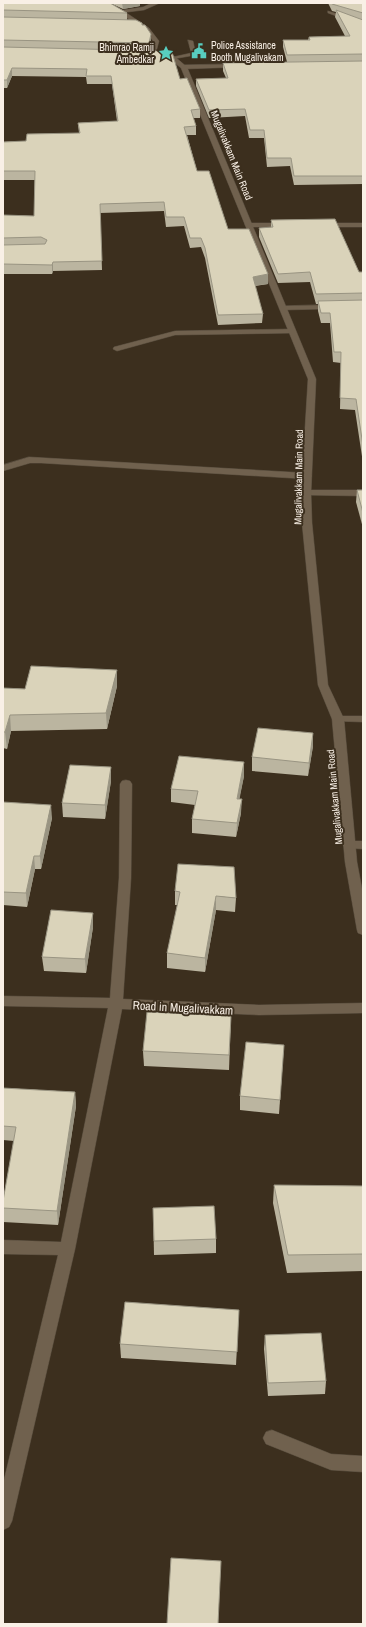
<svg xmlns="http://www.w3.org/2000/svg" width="366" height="1627" font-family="'Archivo Narrow',sans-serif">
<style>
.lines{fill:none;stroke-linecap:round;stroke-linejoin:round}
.lane-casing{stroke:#564b3c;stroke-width:1}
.street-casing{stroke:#564b3c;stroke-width:1}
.secondary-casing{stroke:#564b3c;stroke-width:1}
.lane{fill:#70614e;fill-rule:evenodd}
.street{fill:#70614e;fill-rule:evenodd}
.secondary{fill:#70614e;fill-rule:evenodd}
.wall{fill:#bbb5a0}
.shaded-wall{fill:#999482}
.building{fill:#dad3ba;stroke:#999482}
.labels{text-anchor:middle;stroke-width:4;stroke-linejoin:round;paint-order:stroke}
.far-poi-label{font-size:10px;fill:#f9f0e6;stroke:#3c2f1e;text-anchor:start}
.far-street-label{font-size:10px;fill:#f9f0e6;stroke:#3c2f1e}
.street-label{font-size:12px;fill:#f9f0e6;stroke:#3c2f1e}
</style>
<rect width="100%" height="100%" fill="#3c2f1e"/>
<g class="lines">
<g class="lane-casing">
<g id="lane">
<polygon points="152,3 160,3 144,10 120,13 117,11 143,7"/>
<polygon points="29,457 307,473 312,476 307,479 41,463 30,463 3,471 3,465"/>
</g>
</g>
<g class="street-casing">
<g id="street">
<polygon points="99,3 106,3 122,10 149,28 159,41 155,56 150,55 153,41 145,30 118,12"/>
<polygon points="328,11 363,22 363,26 328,13"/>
<polygon points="188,40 193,41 196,55 173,59 173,57 191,53"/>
<polygon points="239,64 242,66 241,67 184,69 181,67 184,65"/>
<polygon points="246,223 287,223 291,225 287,227 249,227 245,225"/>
<rect x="319" y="223" width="44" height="4"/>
<polygon points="363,304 363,308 283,310 279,308 283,306"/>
<polygon points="292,329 295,329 295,333 175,335 117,351 113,349 114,347 175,331"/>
<polygon points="306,490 363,490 363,496 303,495 301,493"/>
<polygon points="338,716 363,716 363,722 334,721 332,719 334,717"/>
<polygon points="126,780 130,781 132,784 131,878 123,999 259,1005 363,1003 363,1013 259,1015 122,1009 75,1249 12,1521 9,1527 3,1530 3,1484 58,1255 3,1254 3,1240 61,1242 108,1008 3,1006 3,996 110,998 119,878 120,784 122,781"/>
<polygon points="349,841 363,841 363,849 345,848 343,845 345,842"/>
<polygon points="272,1430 331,1454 363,1456 363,1472 331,1470 266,1444 263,1438 266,1432"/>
</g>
</g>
<g class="secondary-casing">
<polygon id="secondary" points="162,53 174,56 187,67 316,379 311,493 312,523 328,685 344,719 357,862 363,894 363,935 358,933 357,930 345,862 332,719 318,685 302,523 301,493 308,379 181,68 170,59 155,55"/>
</g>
<use href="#lane" class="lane"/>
<use href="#street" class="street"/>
<use href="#secondary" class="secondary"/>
</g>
<g class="wall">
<polygon points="3,3 140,3 140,6 123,9 110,3 127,13 127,20 142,25 151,34 151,41 149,50 180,79 200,109 200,118 193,118 196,126 196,135 187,135 197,171 228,229 268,274 268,284 255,286 263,314 262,323 218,325 205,258 201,247 190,248 184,226 166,227 164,211 100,213 102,270 53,271 52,274 3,274 3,215 34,216 35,180 3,180 3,142 26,141 79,133 78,123 117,121 112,84 87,84 86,77 12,76 7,88 3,88"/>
<polygon points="328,3 363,3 363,184 294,185 290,166 267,167 264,138 249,138 245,116 209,118 196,86 196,79 226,78 223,71 223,63 287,62 283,47 283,40 308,40 309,37 345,36 335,17 336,12 332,11"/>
<polygon points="271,220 359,272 363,272 363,463 355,410 340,409 341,363 333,362 330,323 321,323 318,311 318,304 316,304 310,282 278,283 259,237 259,228 271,228"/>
<polygon points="357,490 363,490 363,528 356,502"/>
<polygon points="117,686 107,729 11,731 7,749 3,748 3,688 25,689"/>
<polygon points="313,733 313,746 308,776 252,771 252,757"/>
<polygon points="244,762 244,776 239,799 241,813 236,837 192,833 192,819 195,805 171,802 171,789"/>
<polygon points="111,767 111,781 105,819 63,817 62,803"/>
<polygon points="3,802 52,818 41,869 35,869 27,907 3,905"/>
<polygon points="175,891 236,898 235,912 216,910 205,972 167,968 167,953 178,905 175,905"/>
<polygon points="93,927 86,973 44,971 42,957"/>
<polygon points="231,1016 229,1070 144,1066 143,1051"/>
<polygon points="284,1045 279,1114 240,1110 240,1096"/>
<polygon points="3,1088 75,1092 76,1106 58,1225 3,1222 3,1201 14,1141 3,1140"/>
<polygon points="274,1185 363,1186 363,1271 287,1273 273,1203"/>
<polygon points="153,1208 216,1239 216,1253 154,1255"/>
<polygon points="239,1310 236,1365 121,1358 120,1344"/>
<polygon points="265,1335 326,1381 325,1394 268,1396 264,1349"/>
</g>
<g class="shaded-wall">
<polygon points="122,3 140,3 140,6 123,9"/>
<polygon points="151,34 151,41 149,51 149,43"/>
<polygon points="12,68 12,76 7,88 7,80"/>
<polygon points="53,262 53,271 52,274 52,265"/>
<polygon points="268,274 268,284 253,286 253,277"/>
<polygon points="117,670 117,686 107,729 106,713"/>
<polygon points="10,715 11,731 7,749 5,732"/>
<polygon points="313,733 313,746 308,776 309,763"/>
<polygon points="244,762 244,776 237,812 237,799"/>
<polygon points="111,767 111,781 105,819 105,805"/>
<polygon points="242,799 241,813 236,837 237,823"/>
<polygon points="51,805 52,818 41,869 40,856"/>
<polygon points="34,856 35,869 27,907 26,893"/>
<polygon points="216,896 216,910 205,972 205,958"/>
<polygon points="93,913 93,927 86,973 85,959"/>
<polygon points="75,1092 76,1106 58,1225 57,1211"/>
</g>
<g class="building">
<polygon points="3,3 110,3 127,13 3,10"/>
<polygon points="332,3 363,3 363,13 332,4"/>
<polygon points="336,10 363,20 363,54 287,55 283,40 310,40 309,37 350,36"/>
<polygon points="3,17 136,20 142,23 142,25 145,25 151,34 149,43 3,40"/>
<polygon points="3,47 167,51 172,52 180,79 187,78 200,109 191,110 196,126 184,127 197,171 209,171 228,229 249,229 268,274 253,277 263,314 218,315 205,248 201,238 190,238 184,217 166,217 164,202 100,204 102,261 53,262 52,265 3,264 3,245 45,244 47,240 41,237 3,238 3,215 34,216 35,171 3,171 3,142 26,141 27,134 80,133 78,123 118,121 111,76 86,76 87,69 12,68 7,80 3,80"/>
<polygon points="363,61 363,176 294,176 291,158 267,158 264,130 250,130 245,109 209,110 196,79 228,78 223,63"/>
<polygon points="335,219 359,272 363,272 363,293 316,294 310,272 278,274 259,228 273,227 271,220"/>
<polygon points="363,300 363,446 356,399 340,398 341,352 334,352 330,313 321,313 318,301"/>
<polygon points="357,490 363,490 363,513"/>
<polygon points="31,666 117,670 106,713 10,715 5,732 3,732 3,688 25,689"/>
<polygon points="258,728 313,733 309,763 252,757"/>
<polygon points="179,756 244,762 237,799 242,799 237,823 192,819 198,791 171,789"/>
<polygon points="70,765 111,767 105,805 62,803"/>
<polygon points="3,802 51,805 40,856 34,856 26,893 3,892"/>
<polygon points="178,864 234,867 236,898 216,896 205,958 167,953 180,892 175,891"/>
<polygon points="51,910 93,913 85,959 42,957"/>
<polygon points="147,1012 231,1016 229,1055 143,1051"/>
<polygon points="246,1042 284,1045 280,1100 240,1096"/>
<polygon points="3,1088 75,1092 57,1211 3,1208 3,1201 16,1127 3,1126"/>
<polygon points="274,1185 363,1186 363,1254 288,1255"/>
<polygon points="214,1206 216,1239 154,1241 153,1208"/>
<polygon points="125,1302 239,1310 237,1352 120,1344"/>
<polygon points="321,1333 326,1381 268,1383 265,1335"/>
<polygon points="171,1558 221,1561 218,1624 167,1624"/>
</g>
<defs>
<g id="civic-bare" transform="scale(1.2)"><path d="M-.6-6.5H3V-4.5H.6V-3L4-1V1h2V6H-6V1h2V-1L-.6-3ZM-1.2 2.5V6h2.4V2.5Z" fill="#58cec0" stroke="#3c2f1e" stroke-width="2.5" paint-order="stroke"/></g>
<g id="sight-bare" transform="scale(1.2)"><path d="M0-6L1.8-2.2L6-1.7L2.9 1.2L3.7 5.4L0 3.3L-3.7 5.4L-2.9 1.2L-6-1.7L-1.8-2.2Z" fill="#58cec0" stroke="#3c2f1e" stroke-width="2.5" paint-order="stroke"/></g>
</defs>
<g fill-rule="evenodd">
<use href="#civic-bare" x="199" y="51"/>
<use href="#sight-bare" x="166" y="53"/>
</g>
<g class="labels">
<g class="far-poi-label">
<text x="211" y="49">Police Assistance<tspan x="211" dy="12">Booth Mugalivakam</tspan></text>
<text x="154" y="51" text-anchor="end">Bhimrao Ramji<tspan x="154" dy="12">Ambedkar</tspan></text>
</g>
<g class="far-street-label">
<text transform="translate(232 155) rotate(68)" y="4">Mugalivakkam Main Road</text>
<text transform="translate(298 477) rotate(-89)" y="4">Mugalivakkam Main Road</text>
<text transform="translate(334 797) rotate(-95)" y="4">Mugalivakkam Main Road</text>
</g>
<g class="street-label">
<text transform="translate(183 1008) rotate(3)" y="4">Road in Mugalivakkam</text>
</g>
</g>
<rect width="366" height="1627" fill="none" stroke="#f9f0e6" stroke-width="8"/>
</svg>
